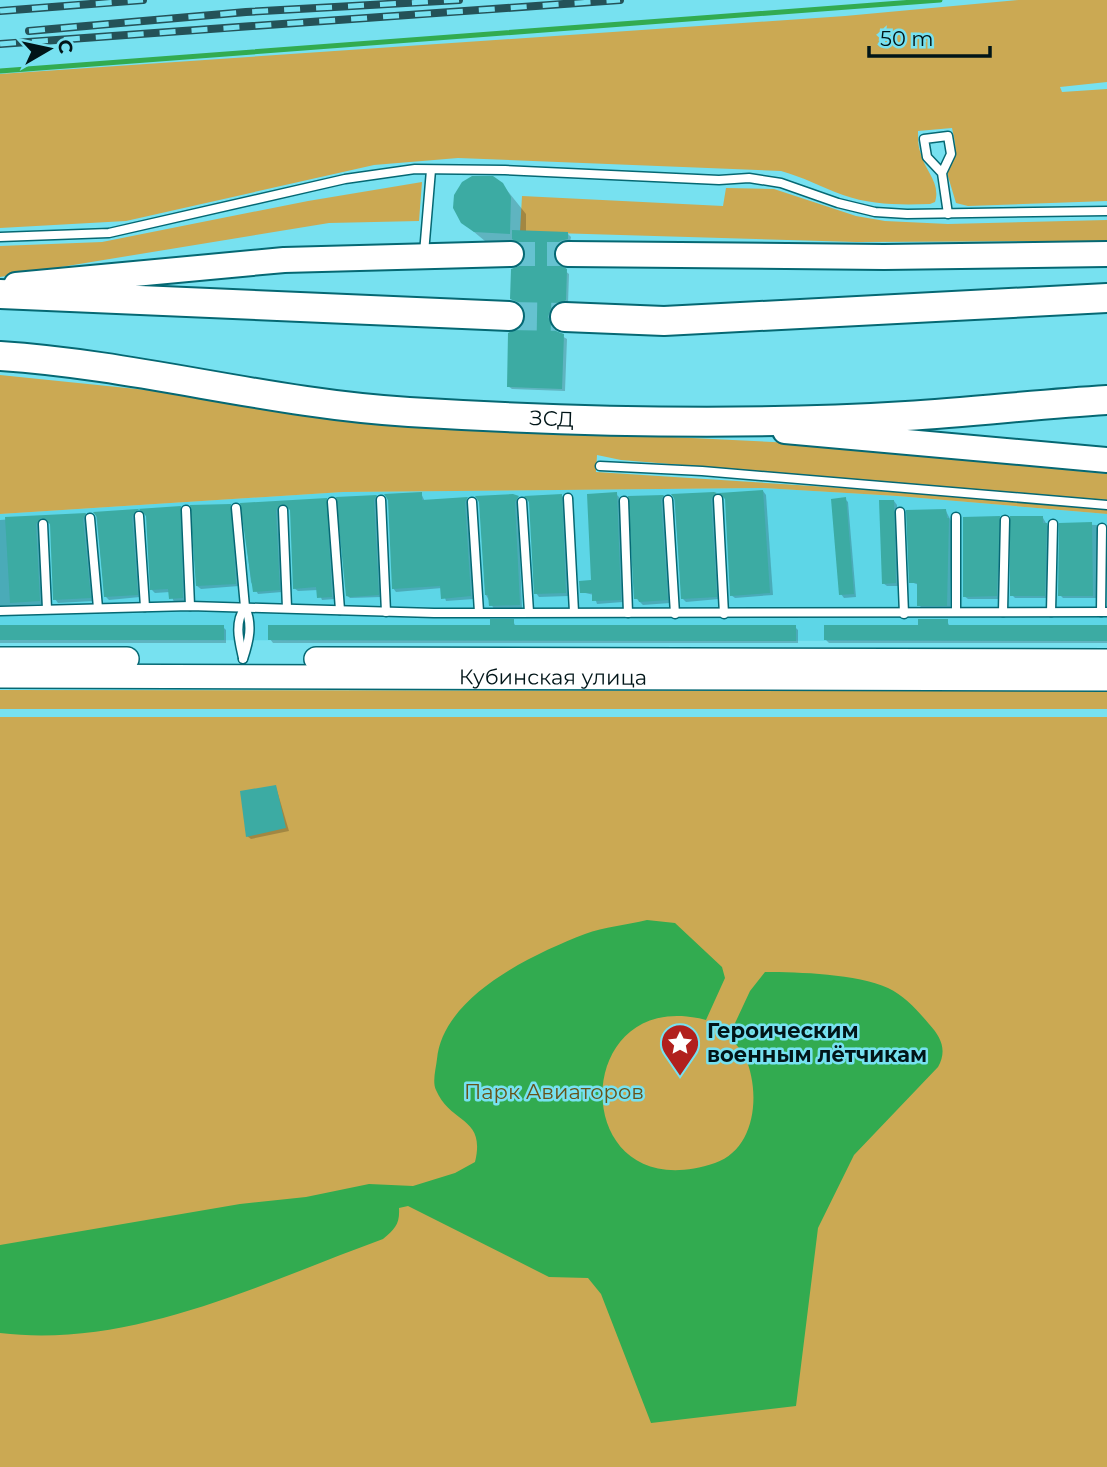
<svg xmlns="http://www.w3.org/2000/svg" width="1107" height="1467" font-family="Montserrat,sans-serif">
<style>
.built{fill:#5dd6e7}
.green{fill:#cba953}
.water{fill:#32ab50}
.shadow{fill:#0003}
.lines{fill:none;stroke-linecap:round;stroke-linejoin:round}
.stream{stroke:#32ab50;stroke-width:5}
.building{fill:#3caba3}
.primary-tunnel{stroke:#65c2d0;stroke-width:24;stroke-dasharray:24 12;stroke-linecap:butt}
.motorway-tunnel{stroke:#65c2d0;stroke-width:28;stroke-dasharray:28 14;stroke-linecap:butt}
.service-casing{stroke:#056873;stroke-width:11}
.secondary-casing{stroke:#056873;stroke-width:26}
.primary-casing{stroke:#056873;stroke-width:28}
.motorway-casing{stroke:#056873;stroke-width:32}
.service{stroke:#fff;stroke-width:8}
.secondary{stroke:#fff;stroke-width:23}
.primary{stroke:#fff;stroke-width:24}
.motorway{stroke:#fff;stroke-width:28}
.rail-casing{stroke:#245258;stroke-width:8}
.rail{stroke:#77e1f0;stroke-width:5;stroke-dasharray:16;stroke-linecap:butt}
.labels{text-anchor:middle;stroke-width:5;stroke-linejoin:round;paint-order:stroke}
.street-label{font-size:21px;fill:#011518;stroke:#77e1f0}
.poi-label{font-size:21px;font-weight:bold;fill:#011518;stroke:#77e1f0;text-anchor:start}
.park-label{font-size:21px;fill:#68531a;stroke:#77e1f0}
</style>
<rect width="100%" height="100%" fill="#77e1f0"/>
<polygon class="built" points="763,488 897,496 1107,514 1107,641 0,640 0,514 343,492"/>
<g class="green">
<path d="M1018 0H1107V82L1060 87 1062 92 1107 89V201L968 206 956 203 947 173C957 151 957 152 952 128L918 131C918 139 918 147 921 154 925 171 941 183 935 202L930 204C900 205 871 205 843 195 821 187 803 177 781 171L458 158 374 165 126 221 0 228V74L845 16Z"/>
<polygon points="422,182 419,221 329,223 0,277 0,246 102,242 308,201"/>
<polygon points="726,188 774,189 856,216 885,221 948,224 1107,220 1107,241 856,242 520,232 522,196 723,206"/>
<polygon points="0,375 547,431 814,444 1107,474 1107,500 621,460 597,455 596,472 936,494 1107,510 1107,514 897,496 763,488 343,492 0,514"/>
<polygon points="0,690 1107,691 1107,709 0,709"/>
<rect x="0" y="717" width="1107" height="750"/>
</g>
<path class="water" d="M647 920 675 923 722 967 725 978 706 1020C567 983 566 1213 715 1163 756 1149 761 1092 745 1057 742 1050 734 1043 729 1036L750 991 765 972C799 972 857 974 888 988 905 996 918 1011 929 1024 942 1038 947 1051 938 1067L854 1155 818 1228 796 1406 651 1423 601 1294 588 1278 549 1277 408 1206 399 1208C400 1224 395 1229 383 1239 262 1283 132 1349 0 1333V1245L240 1204 306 1197 369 1184 413 1186 455 1173 475 1162C486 1116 451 1125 436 1090 432 1082 436 1068 437 1059 443 996 533 954 585 934 604 927 627 925 647 920Z"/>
<g class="shadow">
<polygon points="502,184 526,214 526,232 567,233 571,237 570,242 563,244 556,257 558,265 569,274 568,304 554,311 551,321 557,333 567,339 565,391 512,389 508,386 527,316 521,304 511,299 528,254 526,248 491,246 462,222"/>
<polygon points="763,491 766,495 773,595 735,598 731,595"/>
<polygon points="421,493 425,502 467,499 470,501 474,599 446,601 442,588 396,592 393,588"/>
<polygon points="616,494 619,497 623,602 597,604 594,595 581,592 593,582"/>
<polygon points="716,494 719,497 714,503 719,599 686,602 682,598 674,496"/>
<polygon points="377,496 380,499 377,504 381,597 350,598 347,595 338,499"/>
<polygon points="513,496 521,501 518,506 522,608 494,609 486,595"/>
<polygon points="562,496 565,499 569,596 539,597 536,593 530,501"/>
<polygon points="664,496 667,499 664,504 670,603 643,605 636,598 630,498"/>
<polygon points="845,499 848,502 856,597 844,598 841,594"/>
<polygon points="326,500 330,503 335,599 322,600 318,590 298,591 294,588 291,509 288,505 279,514 282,592 258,594 251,582 242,505"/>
<polygon points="894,501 897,505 899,586 887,586 883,583"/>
<polygon points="230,506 234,509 239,586 201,589 197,586"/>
<polygon points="180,508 183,511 186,601 174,602 170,592 155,593 152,590 147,515 143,511 135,520 140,597 109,600 105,596 96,514"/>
<polygon points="946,511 952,523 950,608 922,608 919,605 919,585 911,582"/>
<polygon points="86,514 88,517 86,522 93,601 58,603 55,599 51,524 46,519 39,528 42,604 0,606 0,520"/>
<polygon points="999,518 1002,521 999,599 968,599 964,596"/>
<polygon points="1043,518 1049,528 1047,598 1015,598 1012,595"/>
<polygon points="1061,524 1097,525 1100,528 1097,598 1063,598 1060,595"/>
<polygon points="513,621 516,627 795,627 798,630 798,643 273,643 270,639 492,627"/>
<polygon points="947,621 950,627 1107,627 1107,643 829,643 826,640"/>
<polygon points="0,627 223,627 226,630 226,643 0,643"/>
<polygon points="276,787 289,831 251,839 247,836"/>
</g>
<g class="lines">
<polyline class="stream" points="0,71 940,0"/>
</g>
<g class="building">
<polygon points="472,176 493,176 503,183 511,197 510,234 474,232 461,223 453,208 454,195 462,182"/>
<polygon points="512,230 568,232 568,239 560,241 553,253 555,262 567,269 566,300 551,308 548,317 556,331 564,334 562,389 507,387 508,333 523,325 526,316 518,302 510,299 511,269 519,266 526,254 523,246 512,239"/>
<polygon points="763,490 770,593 730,596 725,499 719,493"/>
<polygon points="422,492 422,500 468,497 465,502 471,596 441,599 440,586 392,589 388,500 384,494"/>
<polygon points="617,492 621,600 592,601 592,593 580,593 579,581 591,580 587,494"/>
<polygon points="714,492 717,493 711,499 717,597 681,599 675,500 671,494"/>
<polygon points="513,494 519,496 515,502 520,605 489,606 488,595 485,595 479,502 475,496"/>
<polygon points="562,494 566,593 534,594 529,502 524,496"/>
<polygon points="377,495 374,500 379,595 350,597 346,596 336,497"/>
<polygon points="664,495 661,500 668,600 639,602 638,599 634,599 628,496"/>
<polygon points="846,497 854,594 839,595 831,499"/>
<polygon points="327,498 332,597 317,598 316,587 293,589 290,510 283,504 276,510 280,590 253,592 240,503"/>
<polygon points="879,500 894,500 896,583 882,584"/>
<polygon points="231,504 236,584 196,586 190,505"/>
<polygon points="181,506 183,598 169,599 168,589 150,590 146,516 139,509 132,516 138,595 104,597 97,517 93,512"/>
<polygon points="946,509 947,518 949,518 947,606 917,606 917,583 909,583 906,510"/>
<polygon points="86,513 83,519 91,598 53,600 50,524 42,518 36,524 40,601 10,603 5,517"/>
<polygon points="1000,516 997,596 963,597 963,517"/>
<polygon points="1010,516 1043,516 1043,523 1047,523 1045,596 1010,596"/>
<polygon points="1092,522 1093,596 1058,596 1059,523"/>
<polygon points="490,619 514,619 514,625 796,625 796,641 268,640 268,625 490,625"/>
<polygon points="918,619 948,619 948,625 1107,625 1107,641 824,640 824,625 918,625"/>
<rect x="0" y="625" width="224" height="15"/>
<polygon points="276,785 286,828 246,837 240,791"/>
</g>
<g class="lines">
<polyline class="primary-tunnel" points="511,254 568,254"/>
<polyline class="motorway-tunnel" points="509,316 565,317"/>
<g class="service-casing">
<g id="service">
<polyline points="942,173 951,154 948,136 924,139 927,157 942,173 948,214"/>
<polyline points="0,237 109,233 345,179 415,169 505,170 719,180 749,178 781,183 838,203 875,212 907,214 1107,211"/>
<polyline points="424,253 431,170"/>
<polyline points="600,466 702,471 1107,505"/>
<polyline points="568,498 574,612"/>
<polyline points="718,499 724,614"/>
<polyline points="381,500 386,612"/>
<polyline points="668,500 675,614"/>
<polyline points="624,501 628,613"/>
<polyline points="332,502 340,610"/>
<polyline points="472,502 479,612"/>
<polyline points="522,502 529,612"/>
<path d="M236 508 245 607C253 625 249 641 243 659"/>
<polyline points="186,510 190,606"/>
<polyline points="283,510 287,608"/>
<polyline points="900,512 904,614"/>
<polyline points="139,516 145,607"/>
<polyline points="90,518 98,608"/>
<polyline points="43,524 47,609"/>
<polyline points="0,611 190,606 434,613 1107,612"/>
<polyline points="956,611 956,517"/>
<polyline points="1003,612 1005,520"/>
<polyline points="1051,612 1053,524"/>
<polyline points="1101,612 1102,528"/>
<path d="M243 658C239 640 234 623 245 607"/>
</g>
</g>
<g class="secondary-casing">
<g id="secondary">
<polyline points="0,659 127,659"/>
<polyline points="316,659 1107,661"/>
<path id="s1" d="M0 676 1107 679"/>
</g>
</g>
<g class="primary-casing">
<g id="primary">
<polyline points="568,254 884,257 1107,254"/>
<polyline points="16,285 284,260 511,254"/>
<polyline points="785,431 1107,460"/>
</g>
</g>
<g class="motorway-casing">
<g id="motorway">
<polyline points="0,294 509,316"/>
<polyline points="565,317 664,321 1107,298"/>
<path id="s2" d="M0 356C138 365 272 404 409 412 574 422 742 426 906 416 973 412 1040 404 1107 400"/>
</g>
</g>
<use href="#service" class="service"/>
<use href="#secondary" class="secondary"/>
<use href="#primary" class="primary"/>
<use href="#motorway" class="motorway"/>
<g class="rail-casing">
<g id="rail">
<polyline points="0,11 143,0"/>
<polyline points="29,31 246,12 459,0"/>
<polyline points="0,44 620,0"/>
</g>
</g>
<use href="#rail" class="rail"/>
</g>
<defs>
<g id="sight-pin" transform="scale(2.0125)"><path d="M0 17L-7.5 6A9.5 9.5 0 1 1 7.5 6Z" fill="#b1201d" stroke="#77e1f0"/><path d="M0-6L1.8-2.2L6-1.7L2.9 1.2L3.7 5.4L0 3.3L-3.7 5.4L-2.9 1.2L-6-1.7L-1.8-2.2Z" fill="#fff"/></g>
</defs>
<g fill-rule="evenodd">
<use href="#sight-pin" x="680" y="1043"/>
</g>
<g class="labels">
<g class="street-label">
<text dy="7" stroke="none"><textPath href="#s2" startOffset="556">ЗСД</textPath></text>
<text dy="7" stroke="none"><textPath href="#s1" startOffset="553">Кубинская улица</textPath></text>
</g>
<g class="poi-label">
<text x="707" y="1038">Героическим<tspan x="707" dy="24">военным лётчикам</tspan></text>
</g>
<g class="park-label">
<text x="554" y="1099">Парк Авиаторов</text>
</g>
</g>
<g transform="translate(49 49) rotate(81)" stroke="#77e1f0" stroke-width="5" paint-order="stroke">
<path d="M0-5L12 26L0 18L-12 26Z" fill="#011518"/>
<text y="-10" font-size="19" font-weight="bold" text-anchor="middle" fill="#011518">С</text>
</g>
<path d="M869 46v10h121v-10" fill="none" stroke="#011518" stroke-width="3.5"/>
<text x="880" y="46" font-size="21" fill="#011518" stroke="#77e1f0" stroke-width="5" paint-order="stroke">50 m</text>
</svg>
